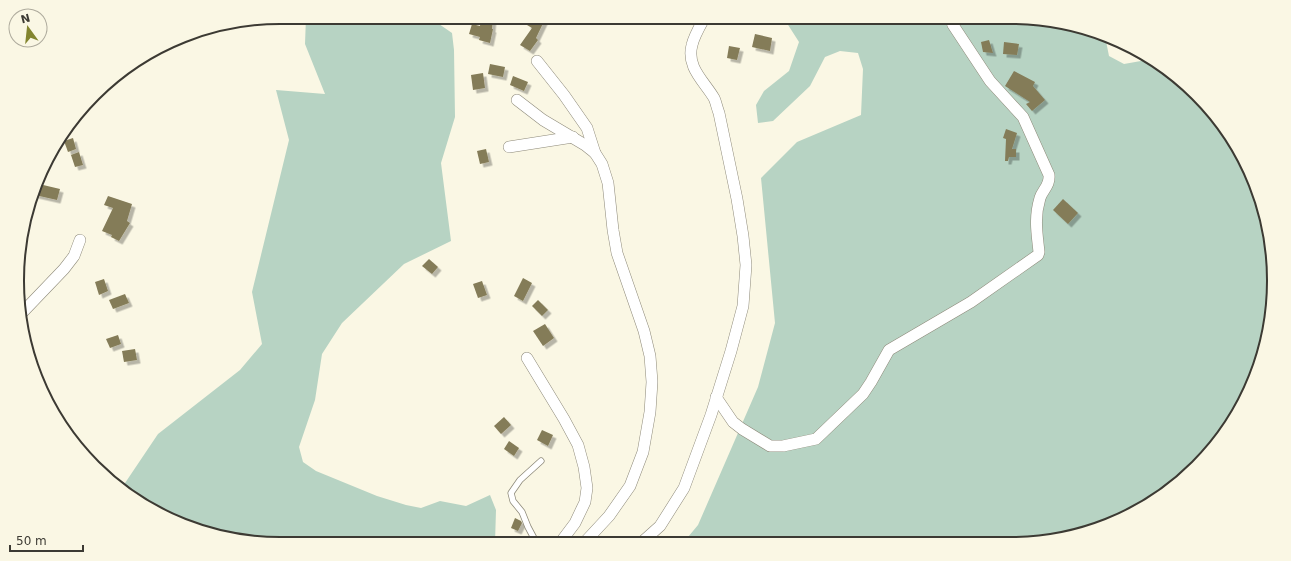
<svg xmlns="http://www.w3.org/2000/svg" width="1291" height="561" font-family="'DejaVu Sans',sans-serif">
<style>
.green{fill:#b7d3c3}
.building{fill:#847c58;filter:url(#shadow)}
.lines{fill:none;stroke-linecap:round;stroke-linejoin:round}
.lane-casing{stroke:#8d8979;stroke-width:7}
.street-casing{stroke:#8d8979;stroke-width:12}
.lane{stroke:#fff;stroke-width:5.5}
.street{stroke:#fff;stroke-width:11}
.rim{fill:none;stroke:#3c3a33;stroke-width:2}
</style>
<defs>
<filter id="shadow"><feDropShadow dx="3.5" dy="3.5" stdDeviation="0" flood-color="#0004"/></filter>
</defs>
<rect width="100%" height="100%" fill="#faf7e4"/>
<g class="green">
<polygon points="306,17 438,17 439,24 452,33 454,50 455,117 441,163 451,241 404,264 342,323 322,354 315,400 299,447 303,462 316,471 377,496 406,505 421,508 440,501 466,506 490,495 496,510 495,543 302,544 291,542 278,544 196,530 149,509 121,489 158,434 240,370 262,344 252,292 289,140 276,90 325,94 305,44"/>
<polygon points="783,17 1011,17 1095,31 1105,36 1109,56 1124,64 1152,59 1184,83 1220,120 1247,164 1265,213 1273,263 1272,315 1260,365 1229,427 1184,479 1112,524 1045,542 683,543 698,525 758,387 775,323 761,178 797,142 861,115 863,69 858,53 840,51 825,57 810,86 773,121 758,123 756,105 764,91 789,71 799,42"/>
</g>
<g class="building">
<polygon points="481,17 493,17 492,29 493,29 490,43 479,40 480,37 469,34 472,24 480,26"/>
<polygon points="531,17 546,17 536,38 538,40 530,51 520,45 532,28 527,25"/>
<polygon points="755,34 772,38 770,51 752,47"/>
<polygon points="989,40 993,53 983,52 981,42"/>
<polygon points="1004,42 1019,44 1017,55 1003,54"/>
<polygon points="729,46 740,48 737,60 727,58"/>
<polygon points="490,64 505,67 503,77 488,74"/>
<polygon points="1014,71 1035,82 1033,86 1045,100 1032,111 1026,104 1030,102 1005,86"/>
<polygon points="483,73 485,88 473,90 471,75"/>
<polygon points="513,76 528,82 524,91 510,85"/>
<polygon points="1006,129 1017,133 1012,149 1016,149 1016,157 1009,157 1008,161 1005,161 1006,139 1003,138"/>
<polygon points="73,138 76,149 68,152 64,141"/>
<polygon points="486,149 489,162 480,164 477,151"/>
<polygon points="79,152 83,165 75,167 71,155"/>
<polygon points="39,184 60,189 57,200 35,195"/>
<polygon points="108,196 132,204 127,221 130,223 119,241 111,237 112,235 102,231 113,208 104,205"/>
<polygon points="1063,199 1078,213 1068,224 1053,210"/>
<polygon points="429,259 438,267 432,274 422,266"/>
<polygon points="523,278 532,283 523,301 514,296"/>
<polygon points="104,279 108,291 99,295 95,282"/>
<polygon points="482,281 487,295 478,298 473,284"/>
<polygon points="125,294 129,303 113,309 109,300"/>
<polygon points="538,300 548,310 542,316 532,306"/>
<polygon points="545,324 554,338 543,346 533,331"/>
<polygon points="118,335 121,344 110,348 106,339"/>
<polygon points="135,349 137,360 124,362 122,351"/>
<polygon points="504,417 511,425 501,434 494,426"/>
<polygon points="542,430 553,435 548,446 537,440"/>
<polygon points="509,441 519,448 514,456 504,449"/>
<polygon points="515,518 521,521 522,523 518,531 511,528"/>
</g>
<g class="lines">
<g class="lane-casing">
<polyline id="lane" points="536,543 536,542 528,527 522,512 513,501 511,493 520,480 541,461"/>
</g>
<g class="street-casing">
<g id="street">
<polyline points="537,61 564,95 587,128 595,153 602,164 608,183 613,230 617,253 644,331 650,356 652,382 650,412 643,452 630,486 609,516 584,543"/>
<polyline points="517,100 543,120 585,145 595,153"/>
<polyline points="509,147 573,137"/>
<polyline points="19,316 64,269 74,256 80,240"/>
<polyline points="527,358 564,419 578,445 584,467 587,488 585,502 575,523 560,543"/>
<path d="M716 397 733 422 742 429 770 446H783L816 439 863 394 871 382 889 350 971 302 1038 255 1039 252C1037 233 1034 218 1040 198 1043 189 1050 186 1049 175L1023 117 990 81 953 25 950 17"/>
<path d="M641 543 660 526 684 488 711 415 731 351 743 306 746 265 743 236 737 199 719 113C717 108 716 102 714 98 704 81 686 67 692 45 694 36 700 26 705 17"/>
</g>
</g>
<use href="#lane" class="lane"/>
<use href="#street" class="street"/>
</g>
<path d="M0 0H1291V561H0ZM280 24H1011A256 256 0 0 1 1267 280V281A256 256 0 0 1 1011 537H280A256 256 0 0 1 24 281V280A256 256 0 0 1 280 24Z" fill="#faf7e4" fill-rule="evenodd"/>
<path class="rim" d="M280 24H1011A256 256 0 0 1 1267 280V281A256 256 0 0 1 1011 537H280A256 256 0 0 1 24 281V280A256 256 0 0 1 280 24Z"/>
<g transform="translate(28 28) rotate(345)"><circle r="19" fill="#faf7e4" stroke="#aeab9d"/>
<path d="M0-3L7 15L0 10L-7 15Z" fill="#83852f"/>
<text y="-6" font-size="11" font-weight="bold" text-anchor="middle" fill="#3c3a33">N</text>
</g>
<path d="M10 545v6h73v-6" fill="none" stroke="#3c3a33" stroke-width="2"/>
<text x="16" y="545" font-size="12" fill="#3c3a33" stroke="#faf7e4" stroke-width="3" paint-order="stroke">50 m</text>
</svg>
